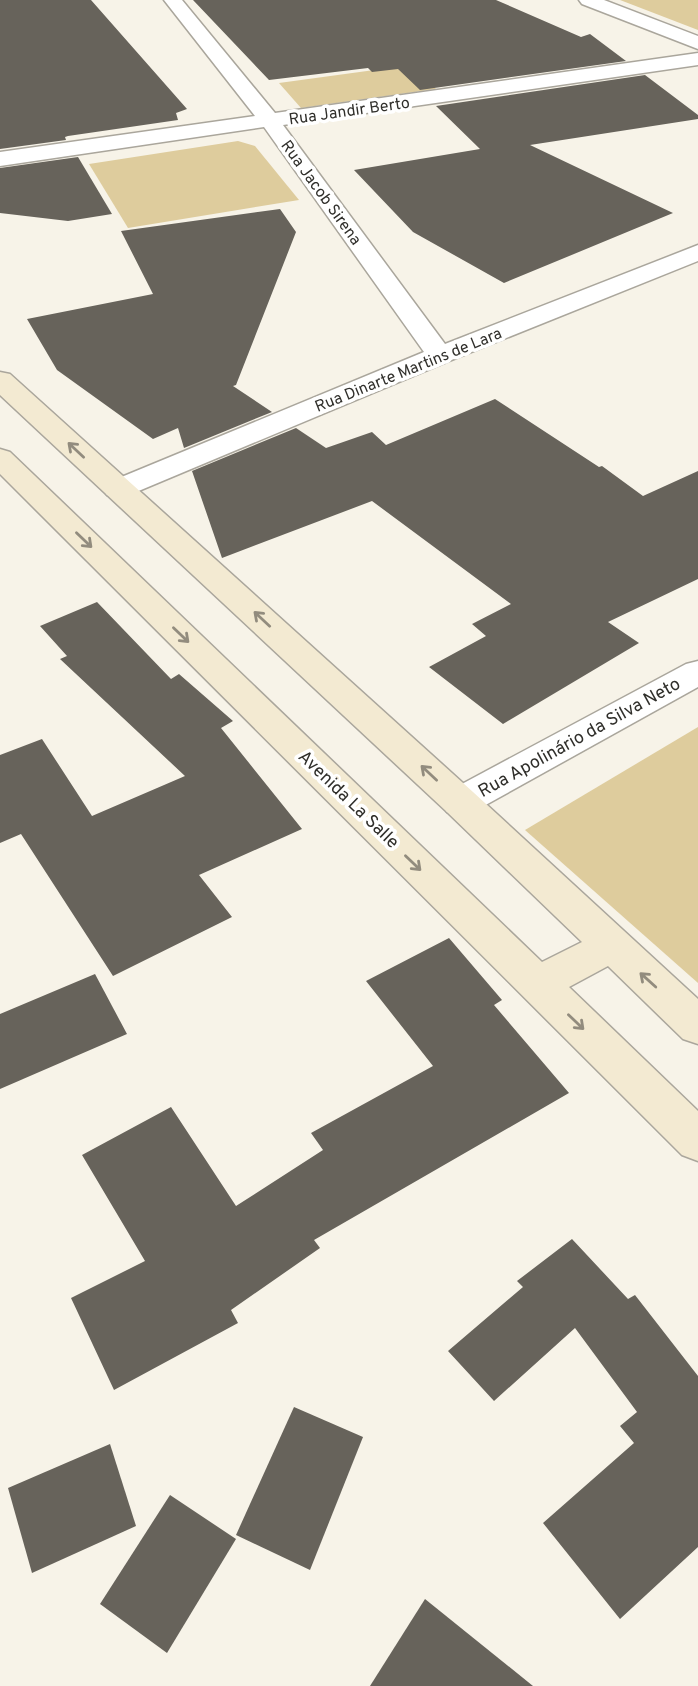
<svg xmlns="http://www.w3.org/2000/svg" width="698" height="1686" font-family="Overpass,sans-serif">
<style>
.green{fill:#decc9d}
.building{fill:#67635b}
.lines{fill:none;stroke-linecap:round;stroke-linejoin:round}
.street-casing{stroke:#aaa69c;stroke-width:3}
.secondary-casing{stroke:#aaa69c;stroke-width:3}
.street{fill:#fff;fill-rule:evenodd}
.secondary{fill:#f3ead2;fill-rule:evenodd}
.oneway{stroke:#928c7e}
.labels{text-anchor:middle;stroke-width:7;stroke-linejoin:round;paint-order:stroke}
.far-street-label{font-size:16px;fill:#302f2b;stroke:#fff}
.street-label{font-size:18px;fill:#302f2b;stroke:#fff}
</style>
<rect width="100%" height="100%" fill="#f7f3e8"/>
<g class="green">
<polygon points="620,0 698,0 698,30"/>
<polygon points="411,65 436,89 301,108 279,83"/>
<polygon points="238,141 255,146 299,200 128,228 89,164"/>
<polygon points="698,727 698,983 525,830"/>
</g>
<g class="building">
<polygon points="0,0 91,0 187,109 176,113 178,120 68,136 65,137 66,140 0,149"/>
<polygon points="193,0 496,0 581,37 590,34 626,61 420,90 398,69 372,72 368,68 269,80"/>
<polygon points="645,75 698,115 698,119 530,145 673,213 504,283 413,232 354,170 480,149 436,106"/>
<polygon points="78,157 112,214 68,221 0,213 0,168"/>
<polygon points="280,209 296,232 236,385 233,386 272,412 184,448 178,428 153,439 57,370 27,319 153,294 121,231"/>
<polygon points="495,399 599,467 602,466 643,496 698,471 698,579 608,622 639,643 503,724 429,667 486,636 472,624 511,604 372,501 222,558 192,471 296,428 326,448 372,432 386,445"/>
<polygon points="97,602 171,679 179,674 233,721 221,728 302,829 199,875 232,917 113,976 21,834 0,843 0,755 42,739 92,816 185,776 60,659 67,656 40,626"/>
<polygon points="449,938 502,1000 494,1005 569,1093 314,1240 320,1248 231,1310 238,1323 114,1390 71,1298 145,1261 82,1155 171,1107 236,1206 323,1150 311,1133 433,1066 366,981"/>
<polygon points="95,974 127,1034 0,1089 0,1014"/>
<polygon points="572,1239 628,1299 635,1295 698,1376 698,1547 620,1619 543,1523 634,1443 620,1426 637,1412 575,1328 494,1401 448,1351 523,1287 517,1281"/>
<polygon points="294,1407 363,1437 310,1570 236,1535"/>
<polygon points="110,1444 136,1526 32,1573 8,1488"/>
<polygon points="170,1495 236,1539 167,1653 100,1604"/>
<polygon points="425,1599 533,1686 370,1686"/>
</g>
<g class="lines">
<g class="street-casing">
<g id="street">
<polygon points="164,0 182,0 275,113 698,53 698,65 283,125 445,344 698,245 698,261 449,361 129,495 118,498 107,495 103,489 107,483 424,352 264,127 0,166 0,152 255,116"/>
<polygon points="579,0 604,0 698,36 698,49 582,4"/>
<polygon points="698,661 698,687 473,812 460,816 447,812 441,802 447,792 686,664"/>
</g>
</g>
<g class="secondary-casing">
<polygon id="secondary" points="0,372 10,374 473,792 698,999 698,1044 683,1039 608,966 569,987 698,1111 698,1161 682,1155 0,474 0,449 10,452 542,962 582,942 447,812 0,395"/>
</g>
<use href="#street" class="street"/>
<use href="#secondary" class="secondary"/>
</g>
<defs><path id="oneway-shaft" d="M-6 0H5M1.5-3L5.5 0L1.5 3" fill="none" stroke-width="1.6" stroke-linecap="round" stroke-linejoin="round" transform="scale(1.75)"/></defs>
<g class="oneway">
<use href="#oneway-shaft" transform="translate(76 450) rotate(-137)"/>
<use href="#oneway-shaft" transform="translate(84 540) rotate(44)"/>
<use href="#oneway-shaft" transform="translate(262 619) rotate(-137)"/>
<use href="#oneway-shaft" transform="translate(181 635) rotate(44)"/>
<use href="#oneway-shaft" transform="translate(429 773) rotate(-137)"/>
<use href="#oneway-shaft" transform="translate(413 863) rotate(44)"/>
<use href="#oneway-shaft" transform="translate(648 980) rotate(-138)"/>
<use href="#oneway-shaft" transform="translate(576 1022) rotate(44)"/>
</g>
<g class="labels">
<g class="far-street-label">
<text transform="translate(349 110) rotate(-8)" y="6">Rua Jandir Berto</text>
<text transform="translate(322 192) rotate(54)" y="6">Rua Jacob Sirena</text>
<text transform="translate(408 369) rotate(-22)" y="6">Rua Dinarte Martins de Lara</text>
</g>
<g class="street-label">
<text transform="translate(579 737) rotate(-29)" y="6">Rua Apolinário da Silva Neto</text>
<text transform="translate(349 799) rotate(44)" y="6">Avenida La Salle</text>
</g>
</g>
</svg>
